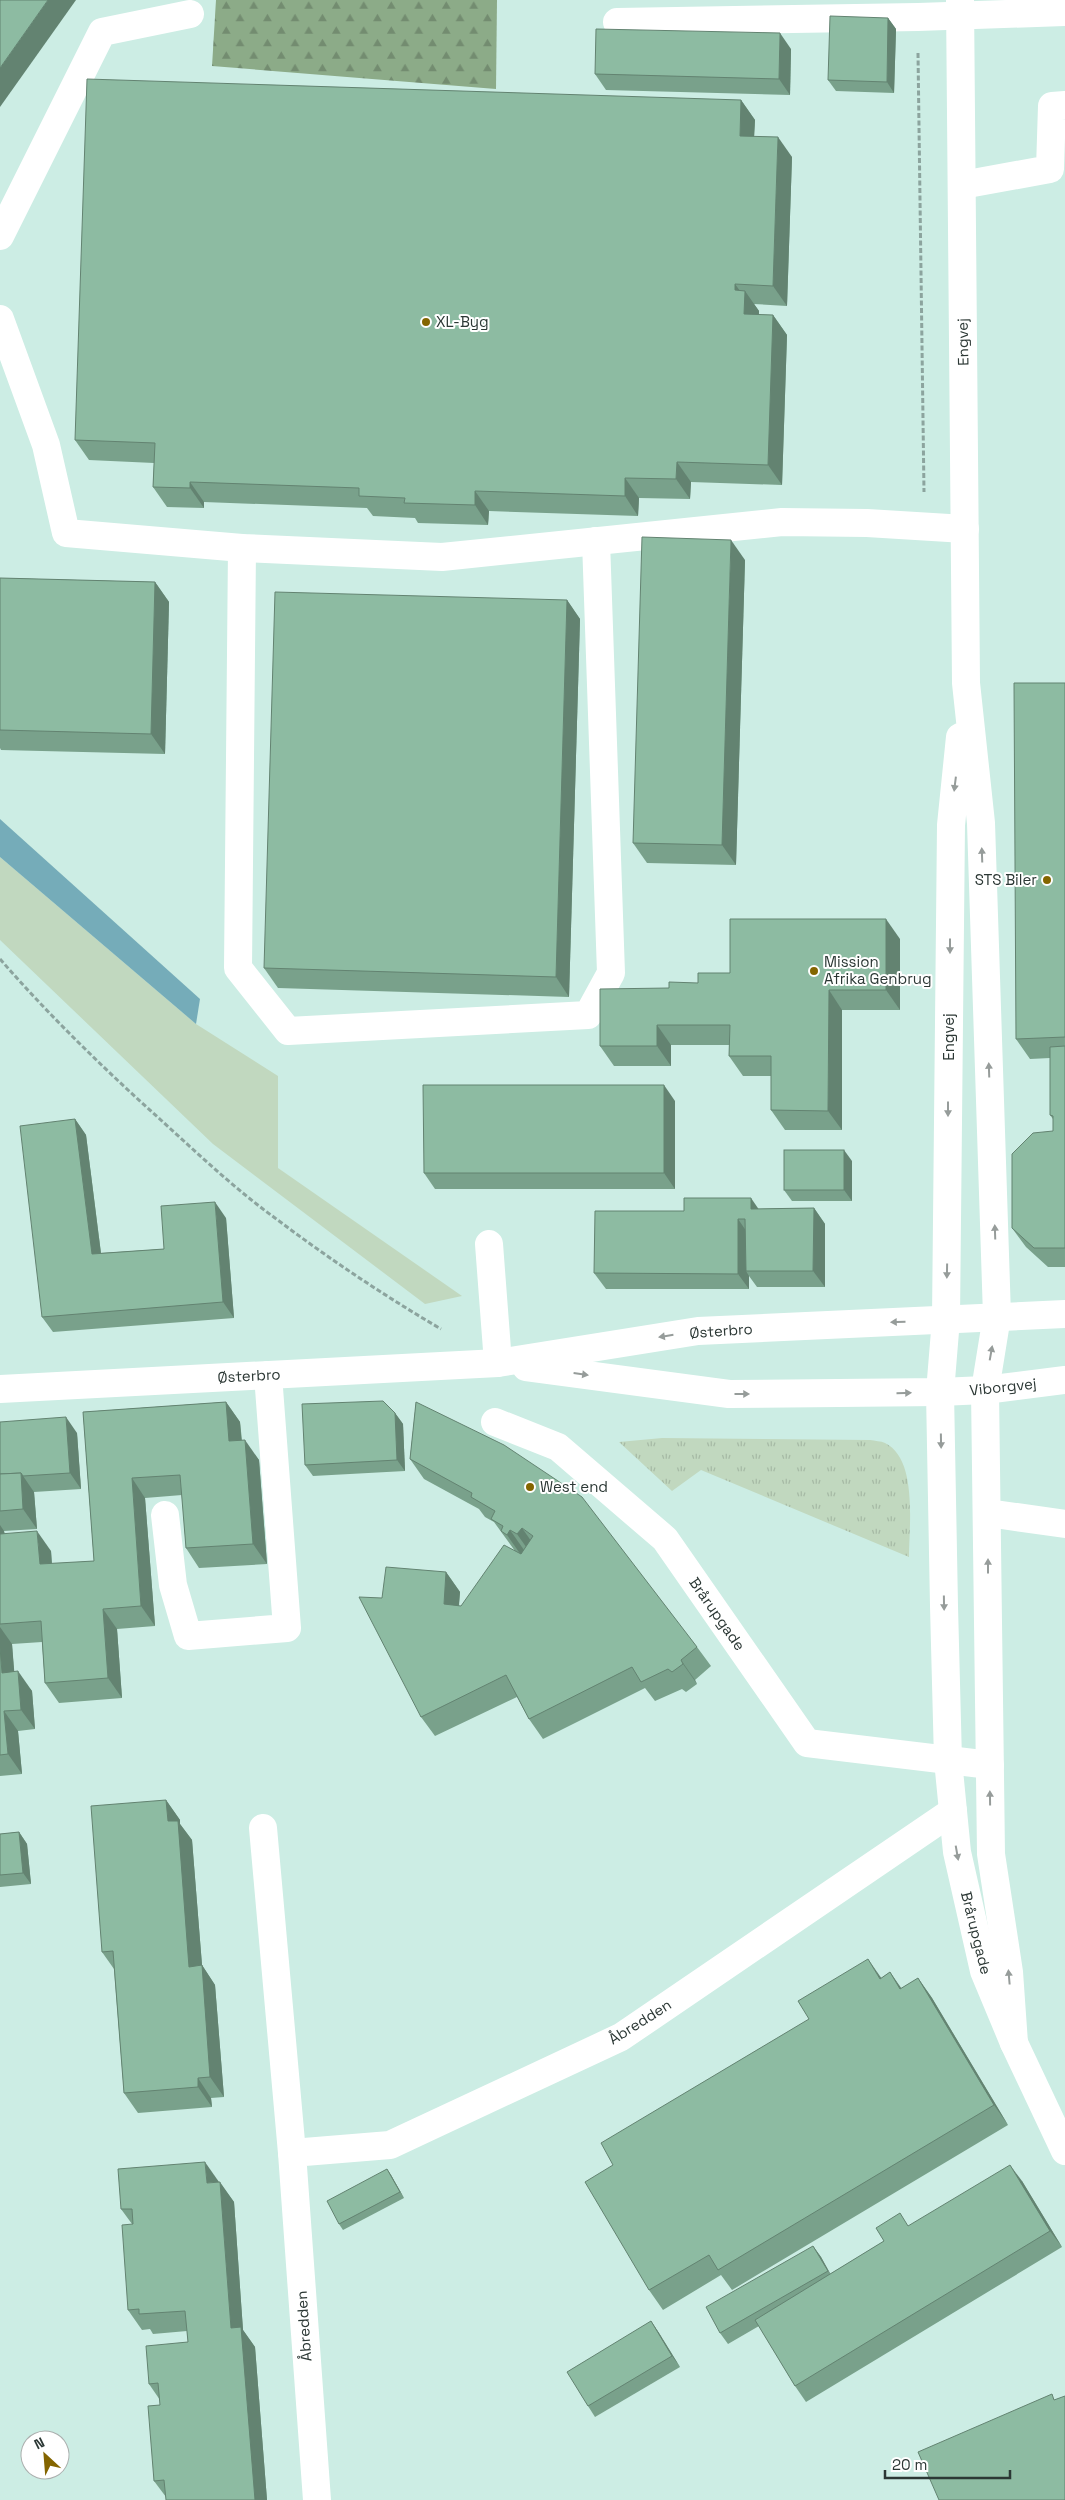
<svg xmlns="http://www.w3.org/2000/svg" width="1065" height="2500" font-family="'Space Grotesk',sans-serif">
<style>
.green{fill:#c1d8bf}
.forest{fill:url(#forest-firs)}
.park{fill:url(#park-tufts)}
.water{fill:#75acb9}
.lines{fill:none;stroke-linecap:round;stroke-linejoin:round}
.path{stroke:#8ca49e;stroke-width:3;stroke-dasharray:5 2.5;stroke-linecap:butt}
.minor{stroke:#fff;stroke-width:28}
.wall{fill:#79a18b}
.shaded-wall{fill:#638371}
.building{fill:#8dbba2;stroke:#638371}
.oneway{fill:#969c9a}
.poi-dot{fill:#846500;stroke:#fff;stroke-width:2}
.labels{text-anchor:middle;stroke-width:4;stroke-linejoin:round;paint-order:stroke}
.poi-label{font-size:15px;fill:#2c3835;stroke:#fff;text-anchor:start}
.street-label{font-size:15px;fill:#2c3835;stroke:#fff}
</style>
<defs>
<pattern id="forest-firs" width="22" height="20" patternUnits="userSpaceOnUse" patternTransform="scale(1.25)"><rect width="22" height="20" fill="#8cab88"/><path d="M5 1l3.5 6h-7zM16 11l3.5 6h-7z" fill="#738c70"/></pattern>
<pattern id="park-tufts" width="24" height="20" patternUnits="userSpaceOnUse" patternTransform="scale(1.25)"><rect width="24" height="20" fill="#c1d8bf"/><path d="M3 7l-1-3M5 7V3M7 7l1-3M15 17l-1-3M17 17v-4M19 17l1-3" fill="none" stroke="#a6baa5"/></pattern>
</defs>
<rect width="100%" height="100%" fill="#ccede4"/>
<polygon class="green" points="0,857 196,1024 278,1076 278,1168 462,1296 425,1304 213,1144 0,940"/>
<polygon class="forest" points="216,0 497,0 496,89 212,66"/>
<path class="park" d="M662 1438 870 1440C875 1441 881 1441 885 1443 918 1459 909 1526 909 1557L701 1470 672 1491 619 1442Z"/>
<polygon class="water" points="0,819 200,999 196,1024 0,857"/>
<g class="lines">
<g class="path">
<polyline points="918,53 924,492"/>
<path d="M0 959C47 1013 99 1064 152 1112 192 1148 231 1186 275 1218 328 1258 383 1295 441 1329"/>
</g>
<g class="minor">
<polyline points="960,0 966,683 981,823 997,1316 985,1390 991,1854 1009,1972 1014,2043"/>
<polyline points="617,22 918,17 1065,12"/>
<polyline points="962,185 1050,169 1052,106 1065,105"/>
<polyline points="0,236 102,32 190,14"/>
<polyline points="0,319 46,445 66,533 242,548 442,557 782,522 867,523 965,529"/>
<polyline points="242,548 238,968 288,1031 588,1015 611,973 596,541"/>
<polyline points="960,737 951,825 946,1319 940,1392 944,1606 948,1760 957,1852 984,1971 1014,2043 1065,2151"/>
<polyline points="489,1244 498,1363"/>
<polyline points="526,1367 729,1394 940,1392 985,1390 1065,1380"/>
<polyline points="0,1389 498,1363 698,1331 1065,1314"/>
<polyline points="495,1422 558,1447 665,1539 807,1743 990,1765"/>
<polyline points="988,1513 1065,1524"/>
<polyline points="165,1515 173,1585 188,1636 287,1628 268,1375"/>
<polyline points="263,1828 292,2153"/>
<polyline points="317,2500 292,2153 390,2145 621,2037 953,1811"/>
</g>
</g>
<g class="wall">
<polygon points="888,18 896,29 894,93 836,91 828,80"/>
<polygon points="791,49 790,95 606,90 595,74"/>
<polygon points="741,100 755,120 754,137 792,157 787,306 754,304 759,311 759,315 773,315 787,335 782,485 691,482 690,499 639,498 638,516 489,511 488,525 418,523 415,518 373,516 367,508 204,502 204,508 167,507 153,487 154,463 89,460 75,440"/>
<polygon points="745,560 736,865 647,863 633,843"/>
<polygon points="0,578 155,582 169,602 165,754 1,750 0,748"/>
<polygon points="567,600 580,619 569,997 278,988 264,968"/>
<polygon points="1065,683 1065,1267 1048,1267 1026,1247 1012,1228 1053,1131 1053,1119 1050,1115 1050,1058 1030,1059 1016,1039"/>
<polygon points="900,939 900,1010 842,1010 842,1130 785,1130 771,1110 771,1076 743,1076 729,1056 730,1045 671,1045 671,1066 614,1066 600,1046 669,988 698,983 730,973"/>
<polygon points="675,1101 675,1189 435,1189 424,1173"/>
<polygon points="75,1119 86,1135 101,1253 164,1249 226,1218 234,1318 53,1332 42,1317"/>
<polygon points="852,1161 852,1201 792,1201 784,1190"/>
<polygon points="814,1208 825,1224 825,1287 757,1287 749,1276 749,1289 606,1289 594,1273 684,1211 758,1209"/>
<polygon points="226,1402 240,1422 242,1440 259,1460 267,1564 199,1568 186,1548 182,1495 145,1498 155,1626 117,1629 122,1698 59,1703 45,1683 42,1642 12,1644 14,1672 32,1691 35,1729 18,1731 22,1774 0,1776 0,1422 77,1433 81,1489 34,1492 37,1529 4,1531 5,1534 51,1551 52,1564 94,1561 83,1412"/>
<polygon points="416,1402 697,1647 711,1666 695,1680 697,1684 686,1692 682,1689 655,1701 645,1688 543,1739 529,1719 517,1697 435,1736 421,1717 382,1598 446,1572 460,1592 459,1606 461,1606 515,1551 494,1522 485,1517 479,1509 424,1479 410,1459"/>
<polygon points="395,1413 403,1424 405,1471 313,1476 305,1465"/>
<polygon points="166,1800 180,1820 180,1824 192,1840 202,1965 215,1985 224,2097 211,2098 212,2107 138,2113 124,2093 114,1969 102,1952"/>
<polygon points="19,1832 27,1844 31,1884 0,1887 0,1834"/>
<polygon points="890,1972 901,1989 918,1978 932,1998 1008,2125 732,2290 721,2275 663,2310 649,2290 613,2165"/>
<polygon points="387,2169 391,2175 404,2198 343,2230 339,2224"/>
<polygon points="1022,2181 1062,2247 806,2402 795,2386 759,2326 728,2344 720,2333 813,2246 821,2257 830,2274 909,2226"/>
<polygon points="219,2182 234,2202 243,2330 255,2347 267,2500 166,2500 166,2497 154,2481 160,2405 160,2400 149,2384 188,2342 187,2331 153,2334 150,2329 142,2330 128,2310 132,2224 121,2209"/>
<polygon points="651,2321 659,2333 680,2367 595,2417 588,2406"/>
</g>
<g class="shaded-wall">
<polygon points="48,0 76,0 0,107 0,68"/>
<polygon points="888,18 896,29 894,93 887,82"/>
<polygon points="780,33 791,49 790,95 779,79"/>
<polygon points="741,100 755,120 753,156 740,136"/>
<polygon points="778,137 792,157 787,306 773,286"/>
<polygon points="735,284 745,298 745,291 759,311 758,334 744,314 735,290"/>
<polygon points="773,315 787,335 782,485 768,465"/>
<polygon points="677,462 691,482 690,499 676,479"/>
<polygon points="625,478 639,498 638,516 625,496"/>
<polygon points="190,482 204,502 204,508 190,488"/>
<polygon points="475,491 489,511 488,525 475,505"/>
<polygon points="731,540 745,560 736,865 722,845"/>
<polygon points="155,582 169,602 165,754 151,734"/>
<polygon points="567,600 580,619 569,997 556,977"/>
<polygon points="886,919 900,939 900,1010 886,990"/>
<polygon points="829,990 842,1010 842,1130 828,1111"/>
<polygon points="657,1025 671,1045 671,1066 657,1046"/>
<polygon points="664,1085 675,1101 675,1189 664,1173"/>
<polygon points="75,1119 86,1135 103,1270 92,1254"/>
<polygon points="844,1150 852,1161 852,1201 844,1190"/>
<polygon points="751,1198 762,1214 751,1209"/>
<polygon points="215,1202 226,1218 234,1318 223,1302"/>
<polygon points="814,1208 825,1224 825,1287 813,1271"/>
<polygon points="738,1219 749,1235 746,1271 749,1276 749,1289 738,1274"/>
<polygon points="226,1402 240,1422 243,1461 229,1441"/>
<polygon points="395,1413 403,1424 405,1471 397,1460"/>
<polygon points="66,1417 77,1433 81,1489 70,1473"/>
<polygon points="245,1440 259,1460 267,1564 253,1544"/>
<polygon points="21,1473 34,1492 37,1529 23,1509"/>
<polygon points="132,1478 145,1498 155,1626 141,1606"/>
<polygon points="0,1525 4,1531 6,1554 0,1545"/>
<polygon points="522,1528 536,1548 531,1554 517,1534"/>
<polygon points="510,1530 524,1550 521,1555 507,1535"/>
<polygon points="37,1531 51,1551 53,1584 40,1564"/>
<polygon points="446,1572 460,1592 457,1624 444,1604"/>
<polygon points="103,1609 117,1629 122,1698 108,1678"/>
<polygon points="0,1627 12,1644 16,1693 2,1673 0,1647"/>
<polygon points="681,1660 695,1680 697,1684 683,1664"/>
<polygon points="18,1671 32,1691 35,1729 21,1710"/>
<polygon points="4,1711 18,1731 22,1774 8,1754"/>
<polygon points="166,1800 180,1820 180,1824 192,1840 202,1965 215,1985 224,2097 210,2077 189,1967 168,1821"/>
<polygon points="19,1832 27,1844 31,1884 23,1873"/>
<polygon points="868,1959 882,1979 880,1979"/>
<polygon points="890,1972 904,1992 900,1989"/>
<polygon points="918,1978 932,1998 1008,2125 994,2105"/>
<polygon points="198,2078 211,2098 212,2107 198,2087"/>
<polygon points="205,2162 219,2182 207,2183"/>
<polygon points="1010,2165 1022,2181 1062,2247 1050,2231"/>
<polygon points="387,2169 391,2175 404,2198 400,2192"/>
<polygon points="220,2182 234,2202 243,2330 255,2347 267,2500 255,2500 231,2328"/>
<polygon points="813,2246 821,2257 835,2282 828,2271"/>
<polygon points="651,2321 659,2333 680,2367 672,2356"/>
</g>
<g class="building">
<polygon points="0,0 48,0 0,68"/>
<polygon points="830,16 888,18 887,82 828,80"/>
<polygon points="596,29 780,33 779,79 595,74"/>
<polygon points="87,79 741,100 740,136 778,137 773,286 735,284 735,290 745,291 744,314 773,315 768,465 677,462 676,479 625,478 625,496 475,491 475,505 404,503 405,498 359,496 359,488 190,482 190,488 153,487 155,443 75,440"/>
<polygon points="642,537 731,540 722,845 633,843"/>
<polygon points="0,578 155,582 151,734 0,730"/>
<polygon points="275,592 567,600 556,977 264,968"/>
<polygon points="1014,683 1065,683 1065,1037 1016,1039"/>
<polygon points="730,919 886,919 886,990 829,990 828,1111 771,1110 771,1056 729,1056 730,1025 657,1025 657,1046 600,1046 600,989 669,988 669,982 698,983 698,973 730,973"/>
<polygon points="1065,1046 1065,1248 1034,1248 1012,1228 1012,1154 1033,1133 1053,1131 1053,1116 1050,1115 1050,1047"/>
<polygon points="423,1085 664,1085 664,1173 424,1173"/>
<polygon points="75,1119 92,1254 164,1249 161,1206 215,1202 223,1302 42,1317 20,1126"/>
<rect x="784" y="1150" width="60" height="40"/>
<polygon points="684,1198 751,1198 751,1209 814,1208 813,1271 746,1271 745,1219 738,1219 738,1274 594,1273 595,1211 684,1211"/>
<polygon points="383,1401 395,1413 397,1460 305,1465 302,1404"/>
<polygon points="226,1402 229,1441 245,1440 253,1544 186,1548 180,1475 132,1478 141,1606 103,1609 108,1678 45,1683 41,1621 0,1624 0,1534 37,1531 40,1564 94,1561 83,1412"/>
<polygon points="416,1402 504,1445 582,1497 697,1647 681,1660 683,1664 672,1672 668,1669 641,1682 632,1667 529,1719 506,1675 421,1717 359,1597 382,1598 386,1567 446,1572 444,1604 461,1606 504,1545 521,1554 533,1536 522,1528 517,1534 510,1530 507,1535 501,1531 503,1526 491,1519 495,1511 471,1497 472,1493 410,1459"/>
<polygon points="66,1417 70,1473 23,1476 21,1473 0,1474 0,1422"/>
<polygon points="21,1473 23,1509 0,1511 0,1474"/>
<polygon points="0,1647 2,1673 18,1671 21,1710 4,1711 8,1754 0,1755"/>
<polygon points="166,1800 168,1821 178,1821 189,1967 202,1965 210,2077 198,2078 198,2087 124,2093 113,1951 102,1952 91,1806"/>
<polygon points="19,1832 23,1873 0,1875 0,1834"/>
<polygon points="868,1959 880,1979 890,1972 900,1989 918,1978 994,2105 718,2270 709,2255 649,2290 585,2182 613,2165 601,2143 809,2019 798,2001"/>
<polygon points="205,2162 207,2183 220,2182 231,2328 241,2327 255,2500 166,2500 164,2480 154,2481 148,2406 160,2405 158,2383 149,2384 146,2346 188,2342 185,2311 139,2314 139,2309 128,2310 122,2225 133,2224 132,2209 121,2209 118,2169"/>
<polygon points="1010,2165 1050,2231 795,2386 755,2320 884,2241 876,2228 900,2213 908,2226"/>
<polygon points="387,2169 400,2192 339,2224 327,2201"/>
<polygon points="813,2246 828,2271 720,2333 706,2307"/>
<polygon points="651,2321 672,2356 588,2406 567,2372"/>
<polygon points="1052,2394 1054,2400 1065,2396 1065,2500 939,2500 918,2452"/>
</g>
<defs><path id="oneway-solid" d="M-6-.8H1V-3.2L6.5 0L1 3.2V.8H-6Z" transform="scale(1.25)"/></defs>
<g class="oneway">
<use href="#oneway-solid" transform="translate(955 784) rotate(97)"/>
<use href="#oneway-solid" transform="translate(982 855) rotate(-92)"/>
<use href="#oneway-solid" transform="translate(950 946) rotate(90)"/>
<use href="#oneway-solid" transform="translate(989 1070) rotate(-92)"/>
<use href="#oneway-solid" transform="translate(948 1109) rotate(90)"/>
<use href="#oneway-solid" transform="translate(995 1232) rotate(-92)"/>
<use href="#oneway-solid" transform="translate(947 1271) rotate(91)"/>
<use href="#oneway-solid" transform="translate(898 1322) rotate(178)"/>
<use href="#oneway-solid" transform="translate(666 1336) rotate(171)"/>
<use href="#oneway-solid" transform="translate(991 1353) rotate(-80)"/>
<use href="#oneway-solid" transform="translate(581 1374) rotate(8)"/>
<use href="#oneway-solid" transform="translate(904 1393) rotate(-1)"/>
<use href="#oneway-solid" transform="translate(742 1394)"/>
<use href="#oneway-solid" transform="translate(941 1441) rotate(89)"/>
<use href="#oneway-solid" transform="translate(988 1566) rotate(-90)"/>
<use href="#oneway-solid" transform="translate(944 1603) rotate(89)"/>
<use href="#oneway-solid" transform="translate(990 1798) rotate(-91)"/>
<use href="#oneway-solid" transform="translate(957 1853) rotate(80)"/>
<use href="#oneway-solid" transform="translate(1009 1977) rotate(-95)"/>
</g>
<g class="poi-dot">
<circle cx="426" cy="322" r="5"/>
<circle cx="1047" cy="880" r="5"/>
<circle cx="814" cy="971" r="5"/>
<circle cx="530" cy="1487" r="5"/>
</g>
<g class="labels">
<g class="poi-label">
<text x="436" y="327">XL-Byg</text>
<text x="1037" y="885" text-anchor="end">STS Biler</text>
<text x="824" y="967">Mission<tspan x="824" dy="17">Afrika Genbrug</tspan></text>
<text x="540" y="1492">West end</text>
</g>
<g class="street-label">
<text transform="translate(963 342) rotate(-91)" y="5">Engvej</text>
<text transform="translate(949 1037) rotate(-90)" y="5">Engvej</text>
<text transform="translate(721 1331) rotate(-4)" y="5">Østerbro</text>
<text transform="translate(249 1376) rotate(-3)" y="5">Østerbro</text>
<text transform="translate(1003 1387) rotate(-6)" y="5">Viborgvej</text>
<text transform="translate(717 1614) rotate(55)" y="5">Brårupgade</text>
<text transform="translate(976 1933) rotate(76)" y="5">Brårupgade</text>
<text transform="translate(640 2022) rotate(-32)" y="5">Åbredden</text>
<text transform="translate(304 2326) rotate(-94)" y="5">Åbredden</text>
</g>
</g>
<g transform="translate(45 2455) rotate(334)"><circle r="24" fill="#ffffff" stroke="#abafae"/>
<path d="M0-4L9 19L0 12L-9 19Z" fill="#846500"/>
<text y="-8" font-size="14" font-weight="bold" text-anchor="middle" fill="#2c3835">N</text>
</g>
<path d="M885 2470v8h125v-8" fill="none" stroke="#2c3835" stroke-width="2.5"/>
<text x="892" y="2470" font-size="15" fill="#2c3835" stroke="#ffffff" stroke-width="4" paint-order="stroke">20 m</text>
</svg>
